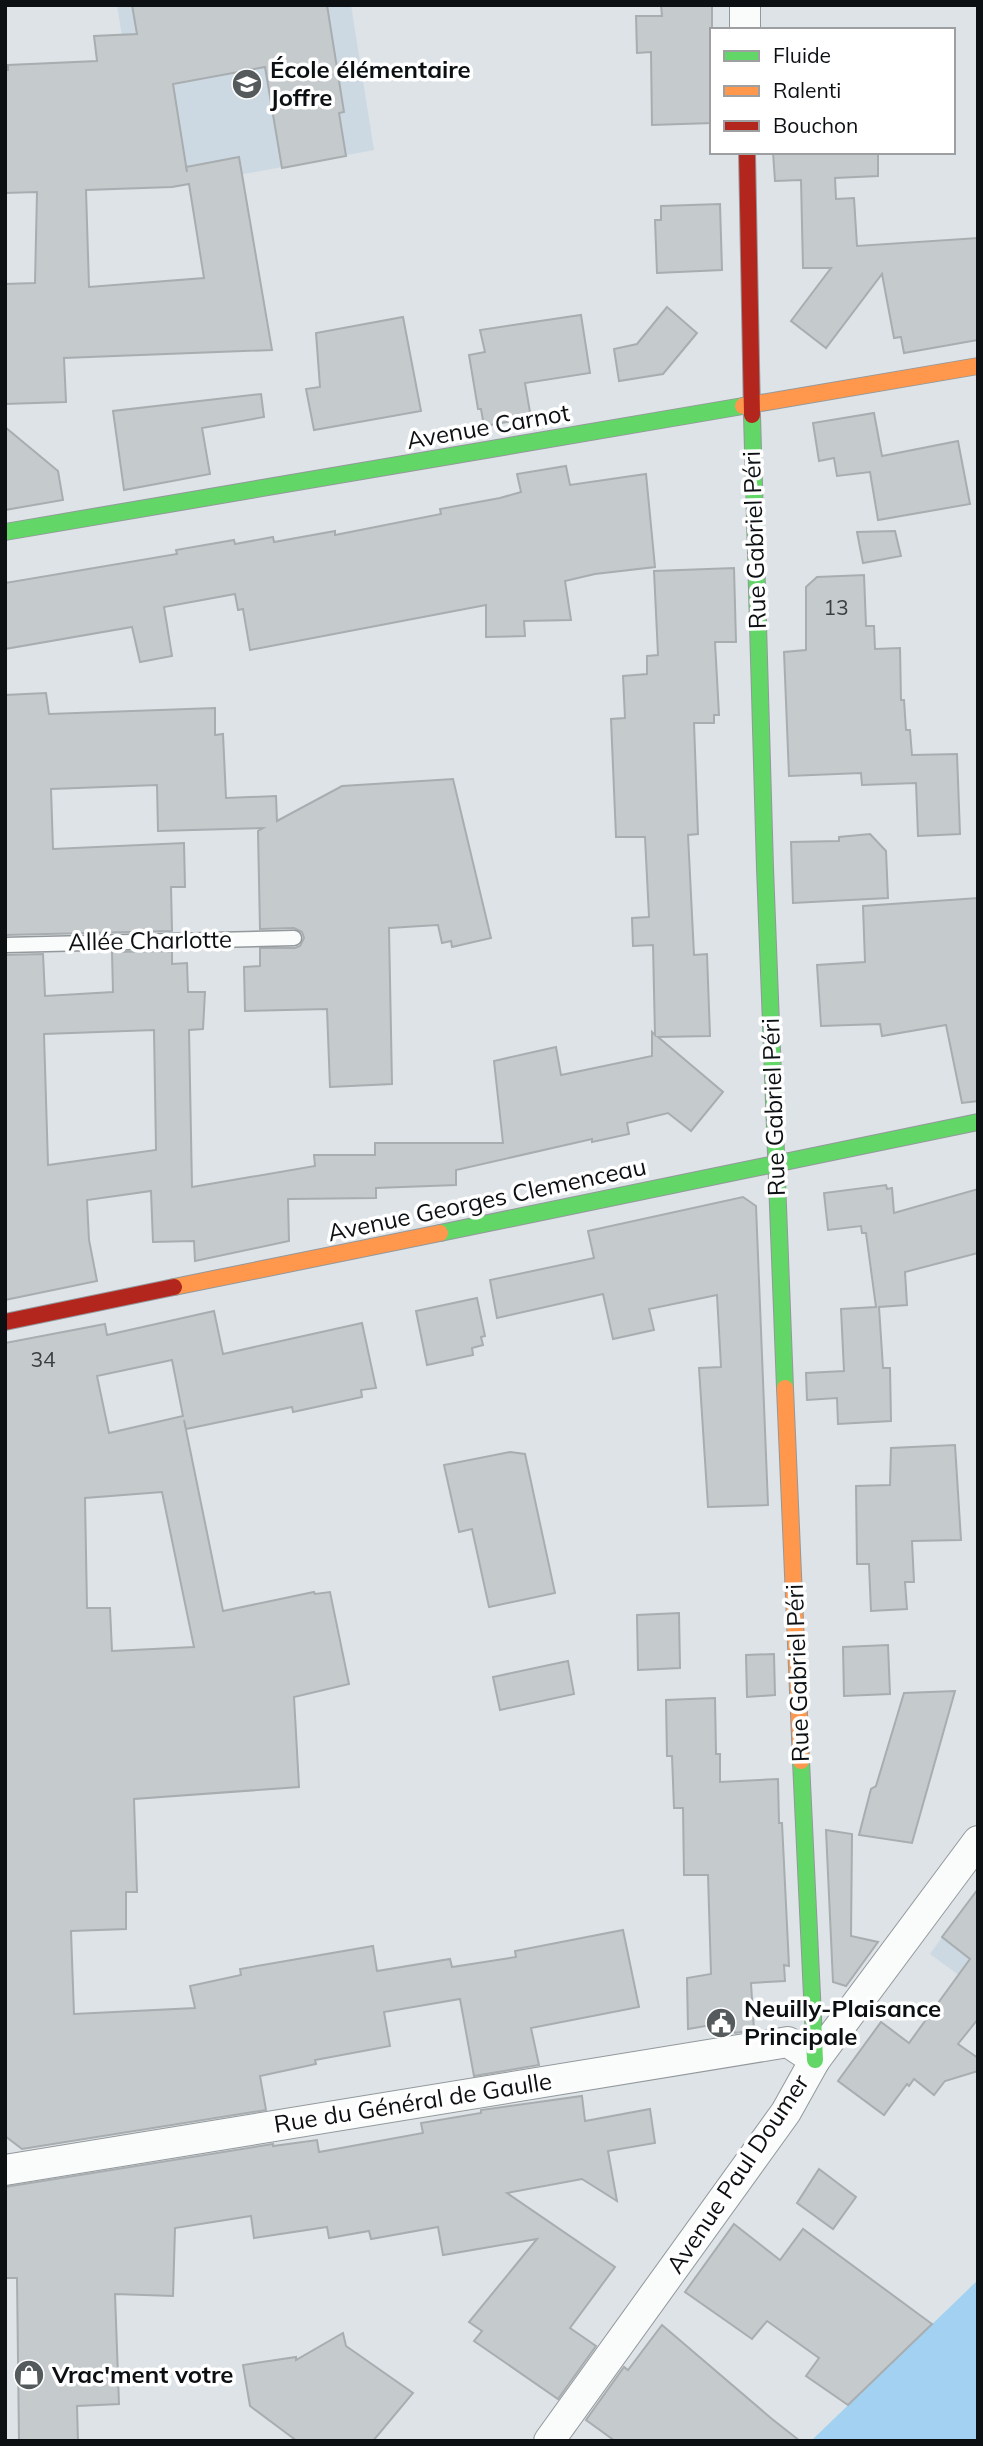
<svg xmlns="http://www.w3.org/2000/svg" width="983" height="2446" font-family="Mulish,sans-serif">
<style>
.built{fill:#cdd9e2}
.green{fill:#a2d1f1}
.building{fill:#c5cacd;stroke:#a8adb0;stroke-width:2;fill-rule:evenodd}
.lines{fill:none;stroke-linecap:round;stroke-linejoin:round}
.lane-casing{stroke:#93989b;stroke-width:17}
.street-casing{stroke:#93989b;stroke-width:32}
.fast-casing{stroke:#93989b;stroke-width:18}
.slow-casing{stroke:#93989b;stroke-width:18}
.jam-casing{stroke:#93989b;stroke-width:18}
.lane{stroke:#fafbfb;stroke-width:14}
.street{stroke:#fafbfb;stroke-width:30}
.fast{stroke:#63d668;stroke-width:16}
.slow{stroke:#ff974d;stroke-width:16}
.jam{stroke:#b3261e;stroke-width:16}
.labels{text-anchor:middle;stroke-width:7;stroke-linejoin:round;paint-order:stroke}
.number-label{font-size:21px;fill:#3a3e41}
.poi-label{font-size:24px;font-weight:bold;fill:#0c1012;stroke:#fff;text-anchor:start}
.street-label{font-size:24px;fill:#0c1012;stroke:#fff}
</style>
<rect width="100%" height="100%" fill="#dde3e7"/>
<g class="built">
<polygon points="117,5 351,5 374,150 179,186 146,188"/>
<polygon points="978,1888 978,1989 930,1954"/>
</g>
<polygon class="green" points="978,2280 978,2438 975,2441 811,2441"/>
<g class="building">
<path d="M132 5H327L344 112 339 113 346 156 282 168 265 67 173 84 187 172 186 167 239 157 272 350 64 358 66 402 5 404V284L35 283 37 192 5 193V70H8V65L97 61 94 36 137 34ZM189 184 204 278 89 287 86 190 172 187Z"/>
<polygon points="661,5 712,5 712,123 652,125 651,52 637,53 636,16 662,16"/>
<polygon points="773,152 878,152 878,176 835,178 836,199 854,198 857,246 978,238 978,340 904,353 901,337 894,338 882,274 826,348 791,321 831,268 803,268 801,180 775,181"/>
<polygon points="720,204 722,270 657,273 655,220 661,220 661,206"/>
<polygon points="667,307 697,333 663,374 619,381 614,349 637,344"/>
<polygon points="581,315 590,373 525,383 531,418 484,426 481,409 478,409 469,355 485,352 480,330"/>
<polygon points="403,317 421,411 314,430 306,389 320,387 316,333"/>
<polygon points="261,394 264,417 202,428 210,474 124,490 113,411"/>
<polygon points="874,413 882,456 958,441 970,504 878,520 870,472 837,476 834,458 819,461 813,423"/>
<polygon points="5,427 58,471 63,500 5,510"/>
<polygon points="566,466 570,485 646,474 655,567 595,574 565,581 571,620 524,621 525,636 486,637 486,605 250,650 243,609 238,610 235,594 164,607 172,656 140,662 132,627 5,649 5,583 177,554 176,550 234,540 235,544 273,537 274,542 335,531 335,535 441,514 440,509 500,498 521,492 517,474"/>
<polygon points="895,531 901,556 863,563 857,532"/>
<path d="M734 568 736 642H715L719 715H714V723H694L698 834 688 835 694 955 707 954 710 1036 658 1037 723 1092 691 1131 668 1113 627 1123 629 1134 592 1142V1139L456 1170V1185L376 1188V1198L288 1199 289 1241 195 1261 194 1241 153 1242 151 1191 87 1200 89 1240 97 1281 5 1300V955L43 954 45 996 113 992 112 952 172 951V964L187 963 188 992H205L203 1029 189 1030 192 1187 315 1166 314 1155H375V1143H503L494 1061 556 1047 561 1075 652 1056V1032L655 1035 653 945 633 946 632 918 649 917 645 837H616L611 719 625 718 623 676 647 674V656L658 655 654 571ZM154 1030 156 1150 48 1165 44 1034Z"/>
<polygon points="864,575 866,626 874,626 875,649 900,648 901,700 904,700 906,730 910,730 912,755 957,754 960,834 918,836 916,783 862,785 861,773 789,776 784,652 806,650 806,587 817,577"/>
<polygon points="46,693 49,714 215,708 215,735 223,734 226,798 276,796 277,821 342,786 453,779 491,938 452,947 451,941 442,943 438,925 389,928 392,1084 330,1087 327,1009 245,1011 244,967 260,966 260,948 295,948 300,946 304,938 302,932 294,928 260,929 258,831 263,828 158,831 157,785 51,789 53,849 184,843 185,887 171,887 172,931 5,935 5,695"/>
<polygon points="870,834 886,851 888,898 793,903 791,842 839,841 839,837"/>
<polygon points="978,898 978,1101 962,1103 946,1025 882,1036 880,1024 821,1026 817,965 865,962 863,906"/>
<polygon points="886,1185 887,1189 892,1188 894,1213 978,1189 978,1253 905,1272 907,1305 879,1307 883,1368 890,1368 891,1421 838,1424 837,1398 807,1400 806,1373 844,1371 841,1309 876,1307 866,1233 862,1233 861,1226 828,1230 824,1193"/>
<polygon points="743,1197 756,1206 768,1505 708,1507 699,1368 721,1367 717,1295 649,1309 654,1330 613,1339 603,1294 497,1318 490,1280 594,1258 588,1231"/>
<polygon points="477,1298 485,1336 481,1337 483,1345 472,1348 473,1355 427,1365 416,1311"/>
<path d="M214 1311 223 1354 362 1323 376 1388 361 1390 362 1397 293 1412 292 1407 186 1429 184 1420 223 1611 314 1592 315 1594 330 1592 349 1684 294 1697 299 1787 134 1799 137 1892H126V1929L71 1931 74 2014 195 2008 190 1986 241 1975 240 1969 373 1946 377 1971 450 1959 452 1967 516 1957 515 1951 623 1930 639 2007 531 2028 539 2065 474 2076 460 1999 384 2012 390 2046 315 2060 316 2064 260 2076 266 2110 22 2149 5 2136V1343L105 1324 107 1335ZM172 1360 183 1416 109 1433 97 1376ZM162 1492 194 1647 112 1651 110 1608H87L85 1498Z"/>
<polygon points="955,1445 961,1540 912,1541 914,1582 905,1582 907,1609 871,1611 869,1564 857,1564 856,1486 890,1485 891,1448"/>
<polygon points="510,1452 525,1454 555,1593 489,1607 472,1529 459,1532 444,1465"/>
<polygon points="679,1613 680,1668 638,1670 637,1615"/>
<polygon points="888,1645 890,1694 844,1696 843,1647"/>
<polygon points="774,1654 775,1695 747,1697 746,1655"/>
<polygon points="568,1661 574,1694 500,1710 493,1677"/>
<polygon points="955,1691 912,1843 859,1835 871,1789 876,1786 904,1693"/>
<polygon points="715,1698 716,1754 720,1754 720,1782 778,1779 779,1823 782,1823 789,1966 784,1965 785,1981 751,1983 754,2030 735,2033 728,2022 688,2029 687,1978 711,1974 708,1875 684,1875 683,1808 674,1808 672,1756 667,1756 666,1700"/>
<polygon points="826,1830 852,1834 851,1936 878,1942 846,1986 833,1982"/>
<polygon points="978,1889 978,2019 958,2044 978,2058 978,2071 945,2081 934,2095 914,2079 909,2086 907,2084 884,2115 838,2081 881,2022 909,2043 970,1959 942,1937"/>
<polygon points="582,2096 585,2121 650,2109 655,2143 608,2151 617,2201 582,2179 507,2193 615,2267 570,2328 596,2346 558,2399 474,2341 482,2331 469,2322 537,2239 443,2255 438,2227 371,2239 369,2231 329,2238 327,2227 254,2238 251,2216 175,2228 173,2296 115,2294 119,2404 77,2406 78,2441 19,2441 17,2278 5,2278 5,2187 273,2144 273,2146 317,2140 319,2152 423,2133 421,2123 481,2113 481,2110"/>
<polygon points="819,2169 856,2197 833,2229 797,2203"/>
<polygon points="734,2224 780,2260 803,2229 932,2324 848,2405 806,2376 819,2358 767,2321 752,2339 685,2292"/>
<polygon points="662,2325 772,2419 800,2441 615,2441 586,2420 624,2367 628,2370"/>
<polygon points="343,2333 346,2346 413,2393 373,2441 297,2441 250,2406 243,2365 296,2357 296,2360"/>
</g>
<g class="lines">
<g class="lane-casing">
<polyline id="lane" points="5,945 294,938"/>
</g>
<g class="street-casing">
<g id="street">
<polyline points="745,5 745,30"/>
<polyline points="5,2170 788,2042 815,2060"/>
<polyline points="549,2441 786,2112 815,2060 978,1841"/>
</g>
</g>
<g class="fast-casing">
<g id="fast">
<polyline points="752,415 765,868 785,1388"/>
<polyline points="5,532 743,406"/>
<polyline points="440,1233 978,1122"/>
<polyline points="801,1761 815,2060"/>
</g>
</g>
<g class="slow-casing">
<g id="slow">
<polyline points="743,406 978,366"/>
<polyline points="174,1287 440,1233"/>
<polyline points="785,1388 801,1761"/>
</g>
</g>
<g class="jam-casing">
<g id="jam">
<polyline points="747,152 752,415"/>
<polyline points="5,1322 174,1287"/>
</g>
</g>
<use href="#lane" class="lane"/>
<use href="#street" class="street"/>
<use href="#fast" class="fast"/>
<use href="#slow" class="slow"/>
<use href="#jam" class="jam"/>
</g>
<defs>
<g id="school-disc" transform="scale(1.575)"><circle r="9.5" fill="#555a5d" stroke="#fff"/><path d="M0-5L7-2L0 1L-7-2ZM-4 1L0 2.5L4 1V4Q0 6-4 4Z" fill="#fff"/></g>
<g id="civic-disc" transform="scale(1.575)"><circle r="9.5" fill="#555a5d" stroke="#fff"/><path d="M-.6-6.5H3V-4.5H.6V-3L4-1V1h2V6H-6V1h2V-1L-.6-3ZM-1.2 2.5V6h2.4V2.5Z" fill="#fff"/></g>
<g id="shop-disc" transform="scale(1.575)"><circle r="9.5" fill="#555a5d" stroke="#fff"/><path d="M-5-2.5h2.3a2.7 3.5 0 0 1 5.4 0H5L5.5 6h-11ZM-1.5-2.5h3a1.5 2.3 0 0 0-3 0Z" fill="#fff"/></g>
</defs>
<g fill-rule="evenodd">
<use href="#school-disc" x="247" y="84"/>
<use href="#civic-disc" x="721" y="2023"/>
<use href="#shop-disc" x="29" y="2375"/>
</g>
<g class="labels">
<g class="number-label">
<text x="836" y="615">13</text>
<text x="43" y="1367">34</text>
</g>
<g class="poi-label">
<text x="270" y="78">École élémentaire<tspan x="270" dy="28">Joffre</tspan></text>
<text x="744" y="2017">Neuilly-Plaisance<tspan x="744" dy="28">Principale</tspan></text>
<text x="52" y="2383">Vrac'ment votre</text>
</g>
<g class="street-label">
<text transform="translate(488 427) rotate(-10)" y="8">Avenue Carnot</text>
<text transform="translate(755 540) rotate(-92)" y="8">Rue Gabriel Péri</text>
<text transform="translate(150 941) rotate(-1)" y="8">Allée Charlotte</text>
<text transform="translate(774 1107) rotate(-92)" y="8">Rue Gabriel Péri</text>
<text transform="translate(487 1200) rotate(-12)" y="8">Avenue Georges Clemenceau</text>
<text transform="translate(798 1673) rotate(-92)" y="8">Rue Gabriel Péri</text>
<text transform="translate(413 2103) rotate(-9)" y="8">Rue du Général de Gaulle</text>
<text transform="translate(738 2174) rotate(-56)" y="8">Avenue Paul Doumer</text>
</g>
</g>
<rect width="983" height="2446" fill="none" stroke="#0c1012" stroke-width="14"/>
<rect x="710" y="28" width="245" height="126" fill="#ffffff" stroke="#9e9fa0" stroke-width="2"/>
<rect x="724" y="51" width="35" height="10" fill="#63d668" stroke="#9e9fa0" stroke-width="2"/>
<text x="773" y="63" font-size="21" fill="#0c1012">Fluide</text>
<rect x="724" y="86" width="35" height="10" fill="#ff974d" stroke="#9e9fa0" stroke-width="2"/>
<text x="773" y="98" font-size="21" fill="#0c1012">Ralenti</text>
<rect x="724" y="121" width="35" height="10" fill="#b3261e" stroke="#9e9fa0" stroke-width="2"/>
<text x="773" y="133" font-size="21" fill="#0c1012">Bouchon</text>
</svg>
